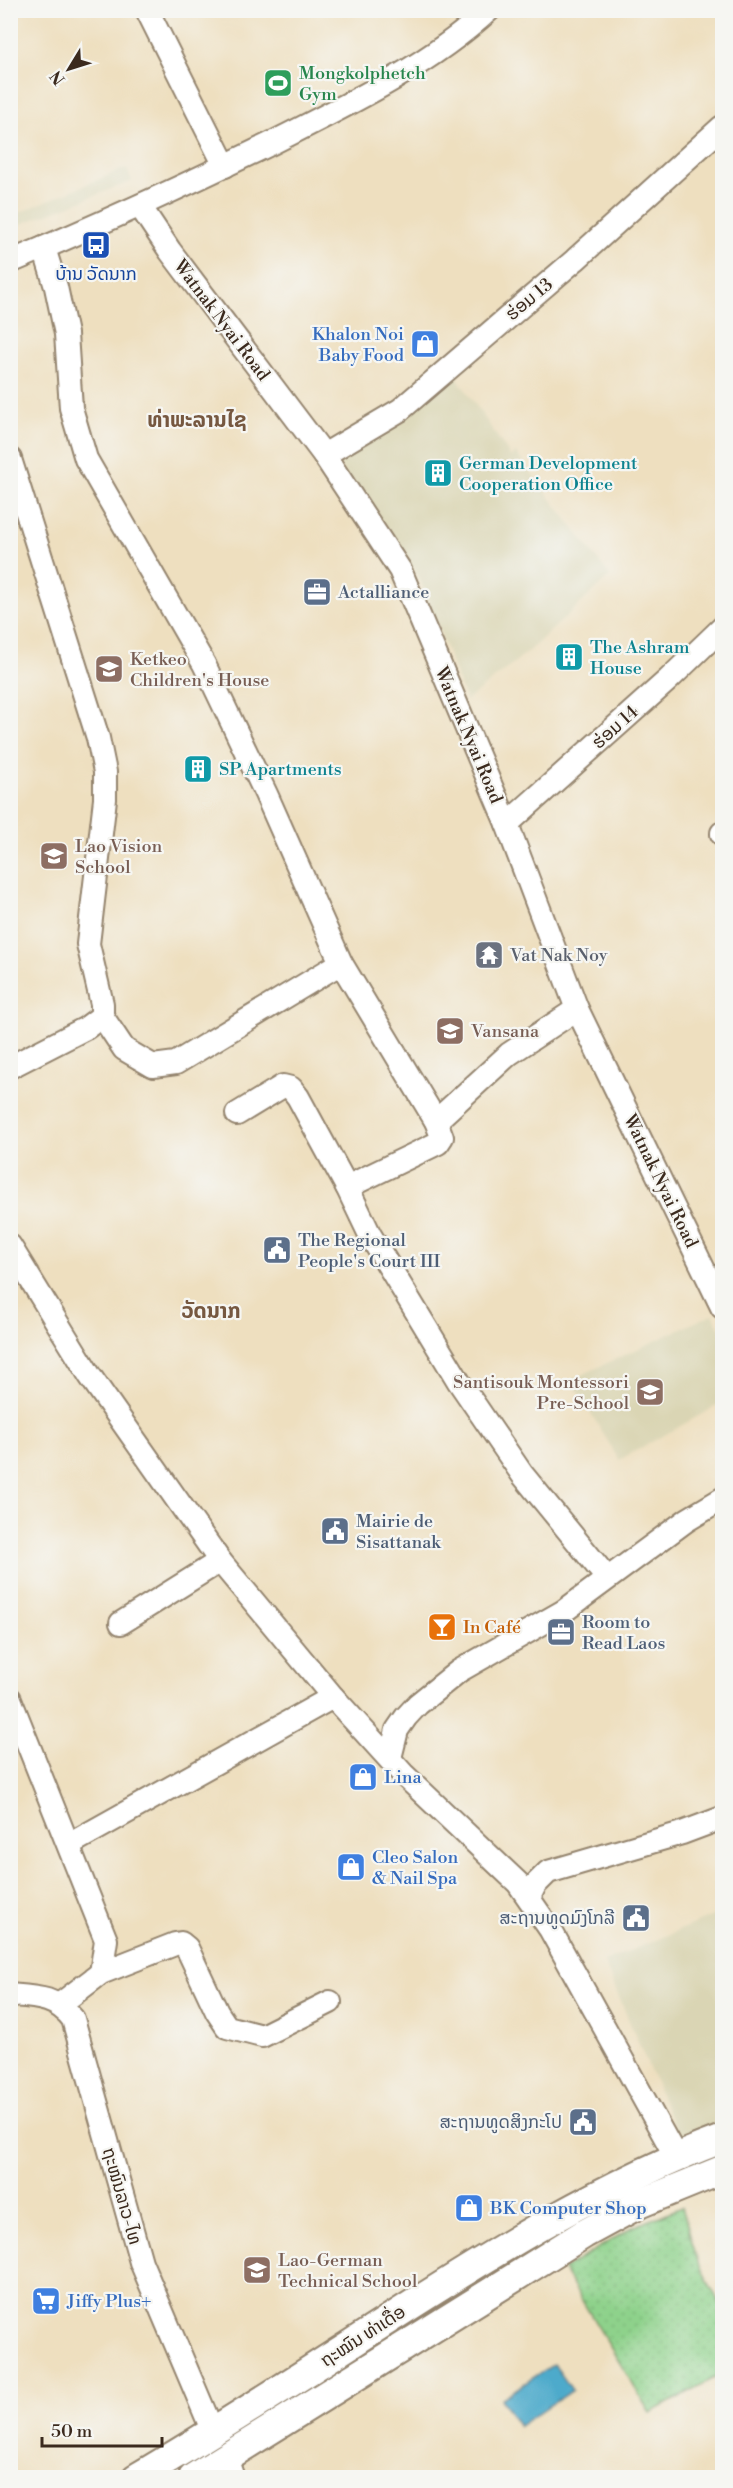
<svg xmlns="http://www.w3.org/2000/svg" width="733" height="2488" font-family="'Libre Bodoni','Noto Sans Lao',serif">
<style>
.built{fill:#dad5b4}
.garden{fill:url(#garden-dots);stroke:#647e54;stroke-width:1.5}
.water{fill:#4daacb;stroke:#446a74;stroke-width:1.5}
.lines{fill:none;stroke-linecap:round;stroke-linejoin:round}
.minor-casing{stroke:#94846e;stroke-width:26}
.major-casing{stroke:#94846e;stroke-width:32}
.minor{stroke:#fff;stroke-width:22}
.major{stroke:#fff;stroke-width:28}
.labels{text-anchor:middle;stroke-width:4.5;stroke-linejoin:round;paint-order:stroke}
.leisure-label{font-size:18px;fill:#27864d;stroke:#f6f6f2;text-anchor:start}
.transit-label{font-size:18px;fill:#164399;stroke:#f6f6f2}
.street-label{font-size:18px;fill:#3b2a1e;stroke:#f6f6f2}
.shop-label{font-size:18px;fill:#366cbe;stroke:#f6f6f2;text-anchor:start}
.culture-label{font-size:18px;fill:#0d838f;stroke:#f6f6f2;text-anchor:start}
.service-label{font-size:18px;fill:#4e5e75;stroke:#f6f6f2;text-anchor:start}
.education-label{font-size:18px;fill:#785e54;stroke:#f6f6f2;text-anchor:start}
.worship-label{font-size:18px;fill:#5b616d;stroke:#f6f6f2;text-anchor:start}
.food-label{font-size:18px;fill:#c56008;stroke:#f6f6f2;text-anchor:start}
.quarter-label{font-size:21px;font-weight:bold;fill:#765840;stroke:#f6f6f2}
</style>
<defs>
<pattern id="garden-dots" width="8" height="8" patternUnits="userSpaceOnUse" patternTransform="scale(1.5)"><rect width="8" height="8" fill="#8ed28b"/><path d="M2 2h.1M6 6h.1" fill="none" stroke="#7bb478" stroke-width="1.8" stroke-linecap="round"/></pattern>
</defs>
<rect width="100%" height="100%" fill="#f6f6f2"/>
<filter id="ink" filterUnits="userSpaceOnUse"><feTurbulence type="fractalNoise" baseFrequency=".0167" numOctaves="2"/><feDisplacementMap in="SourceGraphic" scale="12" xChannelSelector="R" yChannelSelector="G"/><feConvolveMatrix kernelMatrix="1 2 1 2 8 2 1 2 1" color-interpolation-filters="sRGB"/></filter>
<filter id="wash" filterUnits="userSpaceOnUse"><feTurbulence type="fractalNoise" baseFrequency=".008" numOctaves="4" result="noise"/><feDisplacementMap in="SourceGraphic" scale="24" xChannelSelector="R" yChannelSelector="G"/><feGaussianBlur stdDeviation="1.35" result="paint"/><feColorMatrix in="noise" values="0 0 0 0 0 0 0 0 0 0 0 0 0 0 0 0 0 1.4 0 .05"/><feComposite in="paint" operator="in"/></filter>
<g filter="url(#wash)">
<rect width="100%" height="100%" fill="#eedfbf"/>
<g class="built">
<polygon points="126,168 132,181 11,228 11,216"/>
<polygon points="454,373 511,457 516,453 610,576 530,650 466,701 419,577 405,551 396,556 337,460"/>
<polygon points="713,1314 722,1334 722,1403 619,1460 571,1380"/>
<polygon points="722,1912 722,2128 682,2145 604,1962"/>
</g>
<polygon class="garden" points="682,2207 698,2262 722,2308 722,2374 650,2413 563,2269 633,2227"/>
<polygon class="water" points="554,2364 572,2390 519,2426 501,2399"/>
</g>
<g filter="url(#ink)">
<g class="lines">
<g class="minor-casing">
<g id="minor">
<polyline points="147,10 225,166"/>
<polyline points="140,206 170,251 324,455 400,570 507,824 577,1009 722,1307"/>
<polyline points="44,248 56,287 66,334 71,408 86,459 204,664 266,794 341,963 436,1121 442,1137 438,1143 347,1187"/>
<path d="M10 262C99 225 186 185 272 143 347 105 427 67 489 10"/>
<polyline points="324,455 400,410 575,260 722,127"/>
<polyline points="10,459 98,738 105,772 105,799 88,944 102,1004 102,1016 124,1049 153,1066 176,1063 341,963"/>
<polyline points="507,824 668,680 722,628"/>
<polyline points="722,834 722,833"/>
<polyline points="10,1067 86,1028 102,1016"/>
<polyline points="237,1114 283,1086 291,1088 298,1097 347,1187 370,1235 459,1382 522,1474 607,1578"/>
<polyline points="436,1121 509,1054 577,1009"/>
<polyline points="10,1246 90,1376 220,1561 333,1697 403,1774 518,1883 550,1929 676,2157"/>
<polyline points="121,1623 220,1561"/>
<polyline points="10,1699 106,1940 101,1973"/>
<polyline points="390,1758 397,1730 406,1717 418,1704 459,1671 564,1611 687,1520 722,1499"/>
<polyline points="70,1844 333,1697"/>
<polyline points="529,1897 535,1885 548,1872 682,1833 722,1818"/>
<path d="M10 1995C37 1997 56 1997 73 2019L141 2262 213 2432"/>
<polyline points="59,2005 101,1973 175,1944 181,1943 187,1948 217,2012 227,2027 262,2036 330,2002"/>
<polyline points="226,2458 233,2478"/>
</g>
</g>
<g class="major-casing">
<g id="major">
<path d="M136 2478C223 2427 307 2372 391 2318 497 2250 604 2183 722 2139"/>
<polyline points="193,2478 584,2234 641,2203 722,2170"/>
</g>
</g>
<use href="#minor" class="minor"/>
<use href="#major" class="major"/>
</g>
</g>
<defs>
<g id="stadium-square" transform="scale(1.5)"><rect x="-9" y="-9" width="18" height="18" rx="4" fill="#2e9e5b" stroke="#f6f6f2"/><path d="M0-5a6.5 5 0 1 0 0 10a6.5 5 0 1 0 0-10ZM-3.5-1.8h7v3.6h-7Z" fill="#fff"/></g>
<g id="bus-square" transform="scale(1.5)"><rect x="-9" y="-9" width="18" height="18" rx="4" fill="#1a4fb4" stroke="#f6f6f2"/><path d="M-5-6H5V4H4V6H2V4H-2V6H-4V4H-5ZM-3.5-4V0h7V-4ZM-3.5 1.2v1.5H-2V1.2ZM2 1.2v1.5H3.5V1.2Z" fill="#fff"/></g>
<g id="shop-square" transform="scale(1.5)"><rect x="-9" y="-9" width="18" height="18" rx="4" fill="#3f7fe0" stroke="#f6f6f2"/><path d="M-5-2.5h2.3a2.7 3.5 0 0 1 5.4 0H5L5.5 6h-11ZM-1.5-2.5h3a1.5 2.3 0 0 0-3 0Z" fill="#fff"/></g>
<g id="building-square" transform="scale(1.5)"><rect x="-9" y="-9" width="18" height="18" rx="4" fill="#0f9aa8" stroke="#f6f6f2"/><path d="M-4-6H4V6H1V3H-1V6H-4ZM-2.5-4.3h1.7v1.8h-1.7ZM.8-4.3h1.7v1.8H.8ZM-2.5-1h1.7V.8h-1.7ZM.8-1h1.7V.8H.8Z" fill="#fff"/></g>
<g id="office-square" transform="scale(1.5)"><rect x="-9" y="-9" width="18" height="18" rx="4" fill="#5c6f8a" stroke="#f6f6f2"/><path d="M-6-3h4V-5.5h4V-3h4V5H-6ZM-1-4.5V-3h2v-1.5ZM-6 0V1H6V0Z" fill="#fff"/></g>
<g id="school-square" transform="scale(1.5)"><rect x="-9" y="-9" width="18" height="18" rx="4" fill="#8d6e63" stroke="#f6f6f2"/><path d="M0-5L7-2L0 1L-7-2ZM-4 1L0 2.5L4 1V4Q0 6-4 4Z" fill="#fff"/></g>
<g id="temple-square" transform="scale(1.5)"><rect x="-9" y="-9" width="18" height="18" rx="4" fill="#6b7280" stroke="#f6f6f2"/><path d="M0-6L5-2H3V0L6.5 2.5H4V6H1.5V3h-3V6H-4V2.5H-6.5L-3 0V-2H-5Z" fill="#fff"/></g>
<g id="civic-square" transform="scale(1.5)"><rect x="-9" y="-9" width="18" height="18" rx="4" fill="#5c6f8a" stroke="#f6f6f2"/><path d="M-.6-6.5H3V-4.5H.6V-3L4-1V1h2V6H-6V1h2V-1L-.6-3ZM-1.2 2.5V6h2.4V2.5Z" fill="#fff"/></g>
<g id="bar-square" transform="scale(1.5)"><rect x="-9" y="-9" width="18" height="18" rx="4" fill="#e8710a" stroke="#f6f6f2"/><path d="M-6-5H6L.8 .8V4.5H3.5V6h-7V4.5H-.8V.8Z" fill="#fff"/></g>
<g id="supermarket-square" transform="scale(1.5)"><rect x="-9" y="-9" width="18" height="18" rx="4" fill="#3f7fe0" stroke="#f6f6f2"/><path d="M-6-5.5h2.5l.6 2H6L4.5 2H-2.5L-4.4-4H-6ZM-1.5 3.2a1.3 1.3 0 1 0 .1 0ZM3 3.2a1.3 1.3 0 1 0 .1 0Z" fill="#fff"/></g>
</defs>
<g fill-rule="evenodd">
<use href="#stadium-square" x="278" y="83"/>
<use href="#bus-square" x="96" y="245"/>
<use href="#shop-square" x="425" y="344"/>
<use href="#building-square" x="438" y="473"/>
<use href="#office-square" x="317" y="592"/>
<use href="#building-square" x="569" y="657"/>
<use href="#school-square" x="109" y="669"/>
<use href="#building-square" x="198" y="769"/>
<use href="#school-square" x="54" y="856"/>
<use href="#temple-square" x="489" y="955"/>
<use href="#school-square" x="450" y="1031"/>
<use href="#civic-square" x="277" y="1250"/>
<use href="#school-square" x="650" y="1392"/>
<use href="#civic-square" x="335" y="1531"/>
<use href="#bar-square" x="442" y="1627"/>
<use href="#office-square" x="561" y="1632"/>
<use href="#shop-square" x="363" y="1777"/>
<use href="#shop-square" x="351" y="1867"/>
<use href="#civic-square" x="636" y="1918"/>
<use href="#civic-square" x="583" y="2122"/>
<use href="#shop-square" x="469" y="2208"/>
<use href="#school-square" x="257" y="2270"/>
<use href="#supermarket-square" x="46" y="2301"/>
</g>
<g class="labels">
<g class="leisure-label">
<text x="299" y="79">Mongkolphetch<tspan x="299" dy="21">Gym</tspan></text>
</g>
<g class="transit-label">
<text x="96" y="280">ບ້ານ ວັດນາກ</text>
</g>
<g class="street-label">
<text transform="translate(529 299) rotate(-40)" y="6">ຮ່ອມ 13</text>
<text transform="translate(222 320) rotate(53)" y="6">Watnak Nyai Road</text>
<text transform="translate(615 727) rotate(-42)" y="6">ຮ່ອມ 14</text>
<text transform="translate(469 735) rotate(67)" y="6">Watnak Nyai Road</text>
<text transform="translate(661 1181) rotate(64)" y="6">Watnak Nyai Road</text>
<text transform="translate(122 2196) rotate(74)" y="6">ຖະໜົນລາວ-ໄທ</text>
<text transform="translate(363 2336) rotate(-33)" y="6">ຖະໝົນ ທ່າເດື່ອ</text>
</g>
<g class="shop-label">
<text x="404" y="340" text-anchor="end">Khalon Noi<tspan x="404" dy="21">Baby Food</tspan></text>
<text x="384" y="1783">Lina</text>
<text x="372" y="1863">Cleo Salon<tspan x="372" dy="21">&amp; Nail Spa</tspan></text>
<text x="490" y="2214">BK Computer Shop</text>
<text x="67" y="2307">Jiffy Plus+</text>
</g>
<g class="culture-label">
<text x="459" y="469">German Development<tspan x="459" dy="21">Cooperation Office</tspan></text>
<text x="590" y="653">The Ashram<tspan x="590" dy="21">House</tspan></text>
<text x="219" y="775">SP Apartments</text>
</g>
<g class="service-label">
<text x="338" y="598">Actalliance</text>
<text x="298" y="1246">The Regional<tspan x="298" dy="21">People's Court III</tspan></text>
<text x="356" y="1527">Mairie de<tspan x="356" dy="21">Sisattanak</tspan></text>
<text x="582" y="1628">Room to<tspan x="582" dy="21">Read Laos</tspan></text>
<text x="615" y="1924" text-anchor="end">ສະຖານທູດມົງໂກລີ</text>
<text x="562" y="2128" text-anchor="end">ສະຖານທູດສິງກະໂປ</text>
</g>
<g class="education-label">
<text x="130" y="665">Ketkeo<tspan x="130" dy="21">Children's House</tspan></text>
<text x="75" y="852">Lao Vision<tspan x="75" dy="21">School</tspan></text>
<text x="471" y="1037">Vansana</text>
<text x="629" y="1388" text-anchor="end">Santisouk Montessori<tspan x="629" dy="21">Pre-School</tspan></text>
<text x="278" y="2266">Lao-German<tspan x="278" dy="21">Technical School</tspan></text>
</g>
<g class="worship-label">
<text x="510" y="961">Vat Nak Noy</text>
</g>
<g class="food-label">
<text x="463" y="1633">In Café</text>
</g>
<g class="quarter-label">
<text x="197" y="427">ທ່າພະລານໄຊ</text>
<text x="211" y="1318">ວັດນາກ</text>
</g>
</g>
<rect width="733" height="2488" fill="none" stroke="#f6f6f2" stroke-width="36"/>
<g transform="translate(69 69) rotate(232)" stroke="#f6f6f2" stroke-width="4.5" paint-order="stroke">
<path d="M0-4.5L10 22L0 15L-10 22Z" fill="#3b2a1e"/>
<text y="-9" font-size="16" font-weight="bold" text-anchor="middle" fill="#3b2a1e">N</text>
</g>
<path d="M42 2437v9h120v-9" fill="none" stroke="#3b2a1e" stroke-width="3"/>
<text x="51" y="2437" font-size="18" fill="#3b2a1e" stroke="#f6f6f2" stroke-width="4.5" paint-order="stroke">50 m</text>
</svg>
